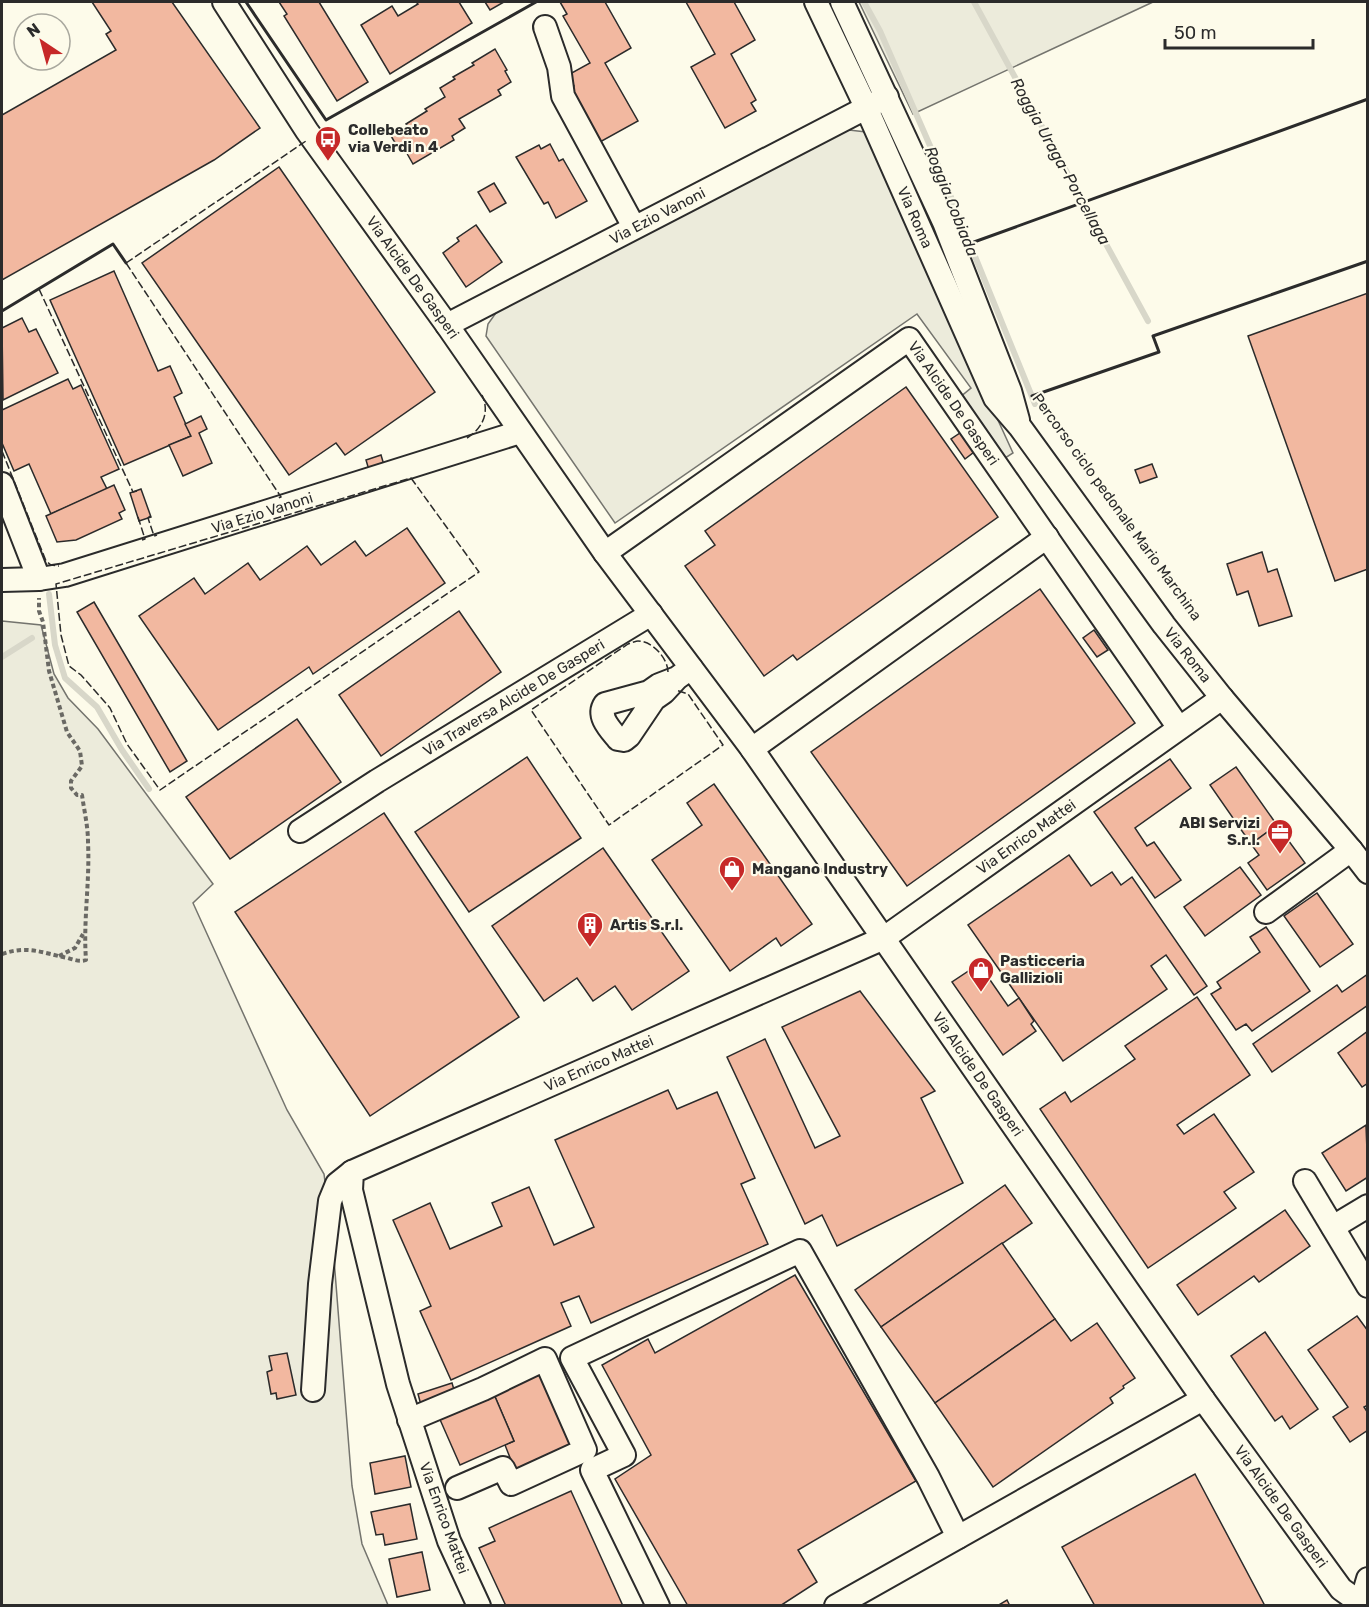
<svg xmlns="http://www.w3.org/2000/svg" width="1369" height="1607" font-family="Rubik,sans-serif">
<style>
.green{fill:#ecebdb;stroke:#74746e;stroke-width:1.5}
.lines{fill:none;stroke-linecap:round;stroke-linejoin:round}
.stream{stroke:#d8d7c9;stroke-width:6}
.building{fill:#f2b8a0;stroke:#2b2b2b;stroke-width:1.5}
.minor-casing{stroke:#2b2b2b;stroke-width:26}
.path{stroke:#6a6964;stroke-width:4;stroke-dasharray:4.5 3;stroke-linecap:butt}
.minor{stroke:#fdfbea;stroke-width:22}
.fence{stroke:#2b2b2b;stroke-width:1.5;stroke-dasharray:8 3;stroke-linecap:butt}
.wall{stroke:#2b2b2b;stroke-width:3}
.labels{text-anchor:middle;stroke-width:4.5;stroke-linejoin:round;paint-order:stroke}
.poi-label{font-size:15px;font-weight:bold;fill:#2b2b2b;stroke:#fdfbea;text-anchor:start}
.street-label{font-size:15px;fill:#2b2b2b;stroke:#fdfbea}
.water-label{font-size:16px;font-style:italic;fill:#2b2b2b;stroke:#fdfbea}
</style>
<rect width="100%" height="100%" fill="#fdfbea"/>
<g class="green">
<polygon points="859,2 1153,2 913,114"/>
<polygon points="849,130 866,132 1013,453 1002,460 959,398 971,388 917,314 615,523 486,336 488,324 498,310 831,134"/>
<polygon points="2,621 41,625 54,674 68,698 98,729 213,884 193,903 287,1110 324,1174 332,1234 352,1486 362,1544 388,1605 2,1605"/>
</g>
<g class="lines">
<g class="stream">
<polyline points="864,2 880,31 931,148 1035,404"/>
<polyline points="974,2 1148,321"/>
<polyline points="49,594 55,645 65,678 97,707 122,750 149,789"/>
<polyline points="2,657 32,638"/>
</g>
</g>
<g class="building">
<polygon points="92,2 172,2 260,128 214,160 2,280 2,115 116,50 106,34 111,31"/>
<polygon points="279,2 319,2 368,82 337,101 284,16 287,14"/>
<polygon points="416,2 459,2 472,23 390,74 361,25 392,6 398,16 418,4"/>
<polygon points="485,2 504,2 490,10"/>
<polygon points="560,2 605,2 631,48 605,63 638,121 600,142 570,88 574,86 568,75 590,63 563,16 567,14"/>
<polygon points="686,2 734,2 755,40 731,54 756,100 751,103 756,111 725,128 691,67 715,54"/>
<polygon points="495,49 507,70 505,71 511,82 498,90 501,95 459,119 465,128 452,136 454,140 413,164 405,150 401,153 391,136 408,126 406,124 427,111 425,109 445,97 440,88 455,79 453,77 474,65 472,63"/>
<polygon points="550,144 559,161 563,159 587,201 556,218 548,202 544,204 516,157 539,145 541,149"/>
<polygon points="279,167 435,392 345,455 336,443 289,475 142,263"/>
<polygon points="494,183 506,203 490,212 478,192"/>
<polygon points="476,225 502,262 466,287 443,253 459,241 457,238"/>
<polygon points="114,271 158,371 170,366 182,393 174,397 191,436 124,465 50,300"/>
<polygon points="1368,293 1368,569 1335,581 1248,336"/>
<polygon points="22,318 29,332 36,329 58,373 3,400 2,328"/>
<polygon points="68,379 73,389 81,385 119,469 101,477 107,489 51,514 29,464 14,471 2,443 2,410"/>
<polygon points="906,387 998,517 797,660 793,655 764,676 685,566 715,545 705,531"/>
<polygon points="201,416 207,429 199,433 212,463 183,476 169,445 191,436 185,424"/>
<polygon points="960,433 974,452 965,459 951,439"/>
<polygon points="381,455 384,465 369,470 366,460"/>
<polygon points="1152,464 1157,477 1140,483 1135,470"/>
<polygon points="114,485 125,510 119,513 122,519 76,540 57,542 46,516"/>
<polygon points="141,489 151,517 139,521 130,493"/>
<polygon points="407,528 445,583 313,674 309,667 218,730 139,616 194,578 205,594 248,563 260,580 307,546 321,565 355,541 366,556"/>
<polygon points="1262,552 1268,572 1277,569 1292,616 1259,626 1248,591 1237,595 1227,564"/>
<polygon points="1040,589 1135,723 907,886 811,752"/>
<polygon points="94,602 187,761 170,772 77,612"/>
<polygon points="459,611 501,672 381,756 339,695"/>
<polygon points="1094,630 1108,650 1097,657 1083,638"/>
<polygon points="297,719 341,782 230,859 186,797"/>
<polygon points="527,757 581,838 469,912 415,832"/>
<polygon points="1170,759 1191,788 1135,828 1147,846 1154,842 1181,880 1155,898 1094,812"/>
<polygon points="1236,767 1277,825 1251,844 1210,785"/>
<polygon points="714,784 812,924 781,946 776,938 730,971 652,860 702,825 687,803"/>
<polygon points="384,813 519,1017 370,1116 235,912"/>
<polygon points="1277,825 1305,863 1267,890 1248,863 1259,855 1251,844"/>
<polygon points="603,848 689,971 632,1010 615,986 593,1001 577,978 544,1001 492,926"/>
<polygon points="1069,855 1091,886 1112,872 1121,885 1132,877 1207,986 1194,995 1166,955 1151,966 1167,989 1063,1061 968,925"/>
<polygon points="1240,867 1261,895 1205,936 1184,907"/>
<polygon points="1317,893 1353,944 1320,967 1284,916"/>
<polygon points="1266,927 1310,991 1252,1031 1246,1024 1236,1030 1211,994 1221,988 1217,982 1260,952 1250,937"/>
<polygon points="979,964 1008,1006 1019,998 1034,1021 1031,1024 1036,1031 1003,1055 952,982"/>
<polygon points="1368,974 1368,1005 1272,1072 1253,1044 1337,985 1342,992"/>
<polygon points="860,991 935,1091 921,1098 963,1183 837,1246 822,1215 805,1224 727,1057 765,1039 815,1148 840,1136 782,1027"/>
<polygon points="1197,997 1250,1075 1177,1125 1184,1134 1214,1114 1254,1172 1224,1192 1236,1208 1148,1268 1040,1109 1065,1092 1071,1102 1135,1059 1125,1046"/>
<polygon points="1368,1031 1368,1083 1362,1087 1338,1053"/>
<polygon points="668,1090 677,1109 717,1092 755,1178 741,1184 768,1244 591,1323 579,1296 561,1303 571,1326 451,1380 420,1311 431,1306 393,1220 430,1203 450,1249 502,1226 492,1203 529,1187 554,1245 594,1227 555,1140"/>
<polygon points="1366,1125 1368,1177 1346,1191 1322,1153"/>
<polygon points="1005,1185 1032,1223 881,1327 855,1290"/>
<polygon points="1285,1210 1310,1246 1259,1282 1254,1276 1198,1315 1177,1285"/>
<polygon points="1002,1243 1055,1319 935,1403 881,1327"/>
<polygon points="795,1275 916,1481 798,1550 817,1582 780,1606 688,1606 615,1479 651,1455 602,1365 648,1339 655,1353"/>
<polygon points="1357,1316 1368,1331 1368,1405 1364,1407 1368,1413 1368,1430 1350,1442 1333,1417 1348,1407 1308,1350"/>
<polygon points="1055,1319 1071,1341 1097,1323 1135,1378 1123,1386 1124,1388 1110,1398 1113,1403 993,1487 935,1403"/>
<polygon points="1265,1332 1318,1409 1290,1429 1282,1416 1275,1421 1231,1356"/>
<polygon points="287,1353 296,1395 277,1399 276,1393 271,1394 267,1372 272,1370 269,1356"/>
<polygon points="543,1369 577,1446 516,1473 505,1445 514,1441 493,1392"/>
<polygon points="452,1383 455,1393 421,1405 418,1394"/>
<polygon points="493,1392 514,1441 460,1465 438,1415"/>
<polygon points="405,1456 411,1487 375,1494 370,1463"/>
<polygon points="1195,1474 1265,1606 1095,1606 1062,1547"/>
<polygon points="571,1491 623,1606 506,1606 479,1548 495,1541 489,1528"/>
<polygon points="410,1504 417,1539 385,1545 383,1534 376,1535 371,1512"/>
<polygon points="422,1552 430,1590 397,1597 389,1559"/>
<polygon points="1007,1600 1010,1606 997,1606"/>
</g>
<g class="lines">
<g class="minor-casing">
<g id="minor">
<path id="s1" d="M224 2 307 131 447 325 605 553 752 749 1203 1399 1341 1589 1359 1602 1368 1603"/>
<path id="s2" d="M816 2 866 107 995 398 1020 427 1164 625 1222 698 1351 850 1368 872"/>
<polyline points="842,2 944,222 1010,391 1018,420"/>
<polyline points="545,27 559,67 563,96 634,227"/>
<path id="s3" d="M447 325 887 97"/>
<polyline points="2,484 39,579"/>
<path id="s4" d="M605 553 909 339 1179 728"/>
<path id="s5" d="M2 580 39 579 65 575 520 432"/>
<path d="M677 678 659 685 649 692 605 704C597 716 609 728 618 739L624 740 629 736 654 699 664 692 677 678 691 668"/>
<polyline points="752,749 1047,537"/>
<path id="s6" d="M300 831 377 781 651 614"/>
<polyline points="1266,912 1351,850"/>
<polyline points="1305,1181 1368,1286"/>
<polyline points="1333,1227 1368,1206"/>
<polyline points="313,1390 320,1284 330,1201 337,1184 352,1172"/>
<polyline points="409,1420 483,1389 545,1359 585,1450 511,1484 503,1468 457,1488"/>
<path id="s7" d="M479 1606 449 1541 398 1384 351 1190 352 1172 884 938 1222 698"/>
<polyline points="658,1606 592,1470 624,1455 572,1358 800,1251 928,1477 958,1537"/>
<polyline points="836,1606 1203,1399"/>
<polyline points="1360,1606 1368,1579"/>
</g>
</g>
<g class="path">
<path d="M2 954C28 945 42 953 68 958 74 960 81 962 86 960 83 921 90 882 88 842 88 826 84 810 82 795H77L71 788V781L82 766 80 751 67 732 49 671 43 622 39 611V598"/>
<polyline points="59,956 75,948 83,934"/>
</g>
<use href="#minor" class="minor"/>
<g class="fence">
<polyline points="126,263 281,497 278,498"/>
<polyline points="126,263 306,141"/>
<polyline points="39,289 133,492 137,491"/>
<path d="M467 438C483 428 490 412 482 395"/>
<polyline points="2,451 46,561 51,565 59,566"/>
<polygon points="411,478 479,572 160,790 127,744 110,708 81,675 69,666 61,635 56,584"/>
<polyline points="150,516 148,518 154,536 157,535"/>
<polyline points="138,517 145,539 142,540"/>
<path d="M668 672C668 659 653 641 638 641 637 641 630 643 628 644L531 710 609 825 723 745 688 694 676 690"/>
</g>
<g class="wall">
<polyline points="246,2 326,120 536,2"/>
<polyline points="974,242 1368,99"/>
<polyline points="2,311 113,244 126,263"/>
<polyline points="1032,396 1159,352 1153,336 1368,261"/>
</g>
</g>
<defs>
<g id="bus-pin" transform="scale(1.35)"><path d="M0 17L-7.5 6A9.5 9.5 0 1 1 7.5 6Z" fill="#c62828" stroke="#fdfbea"/><path d="M-5-6H5V4H4V6H2V4H-2V6H-4V4H-5ZM-3.5-4V0h7V-4ZM-3.5 1.2v1.5H-2V1.2ZM2 1.2v1.5H3.5V1.2Z" fill="#fff"/></g>
<g id="office-pin" transform="scale(1.35)"><path d="M0 17L-7.5 6A9.5 9.5 0 1 1 7.5 6Z" fill="#c62828" stroke="#fdfbea"/><path d="M-6-3h4V-5.5h4V-3h4V5H-6ZM-1-4.5V-3h2v-1.5ZM-6 0V1H6V0Z" fill="#fff"/></g>
<g id="shop-pin" transform="scale(1.35)"><path d="M0 17L-7.5 6A9.5 9.5 0 1 1 7.5 6Z" fill="#c62828" stroke="#fdfbea"/><path d="M-5-2.5h2.3a2.7 3.5 0 0 1 5.4 0H5L5.5 6h-11ZM-1.5-2.5h3a1.5 2.3 0 0 0-3 0Z" fill="#fff"/></g>
<g id="building-pin" transform="scale(1.35)"><path d="M0 17L-7.5 6A9.5 9.5 0 1 1 7.5 6Z" fill="#c62828" stroke="#fdfbea"/><path d="M-4-6H4V6H1V3H-1V6H-4ZM-2.5-4.3h1.7v1.8h-1.7ZM.8-4.3h1.7v1.8H.8ZM-2.5-1h1.7V.8h-1.7ZM.8-1h1.7V.8H.8Z" fill="#fff"/></g>
</defs>
<g fill-rule="evenodd">
<use href="#bus-pin" x="328" y="139"/>
<use href="#office-pin" x="1280" y="832"/>
<use href="#shop-pin" x="732" y="869"/>
<use href="#building-pin" x="590" y="925"/>
<use href="#shop-pin" x="981" y="970"/>
</g>
<g class="labels">
<g class="poi-label">
<text x="348" y="135">Collebeato<tspan x="348" dy="17">via Verdi n 4</tspan></text>
<text x="1260" y="828" text-anchor="end">ABI Servizi<tspan x="1260" dy="17">S.r.l.</tspan></text>
<text x="752" y="874">Mangano Industry</text>
<text x="610" y="930">Artis S.r.l.</text>
<text x="1000" y="966">Pasticceria<tspan x="1000" dy="17">Gallizioli</tspan></text>
</g>
<g class="street-label">
<text dy="5" stroke="none"><textPath href="#s3" startOffset="237">Via Ezio Vanoni</textPath></text>
<text dy="5" stroke="none"><textPath href="#s2" startOffset="237">Via Roma</textPath></text>
<text dy="5" stroke="none"><textPath href="#s1" startOffset="334">Via Alcide De Gasperi</textPath></text>
<text dy="5" stroke="none"><textPath href="#s4" startOffset="450">Via Alcide De Gasperi</textPath></text>
<text transform="translate(1117 507) rotate(54)" y="5">Percorso ciclo pedonale Mario Marchina</text>
<text dy="5" stroke="none"><textPath href="#s5" startOffset="270">Via Ezio Vanoni</textPath></text>
<text dy="5" stroke="none"><textPath href="#s2" startOffset="756">Via Roma</textPath></text>
<text dy="5" stroke="none"><textPath href="#s6" startOffset="252">Via Traversa Alcide De Gasperi</textPath></text>
<text dy="5" stroke="none"><textPath href="#s7" startOffset="1210">Via Enrico Mattei</textPath></text>
<text dy="5" stroke="none"><textPath href="#s7" startOffset="724">Via Enrico Mattei</textPath></text>
<text dy="5" stroke="none"><textPath href="#s1" startOffset="1311">Via Alcide De Gasperi</textPath></text>
<text dy="5" stroke="none"><textPath href="#s1" startOffset="1839">Via Alcide De Gasperi</textPath></text>
<text transform="translate(444 1518) rotate(70)" y="5">Via Enrico Mattei</text>
</g>
<g class="water-label">
<text transform="translate(1061 161) rotate(61)" y="6">Roggia Uraga-Porcellaga</text>
<text transform="translate(952 201) rotate(68)" y="6">Roggia Cobiada</text>
</g>
</g>
<rect width="1369" height="1607" fill="none" stroke="#2b2b2b" stroke-width="6"/>
<g transform="translate(42 42) rotate(324)"><circle r="28" fill="#fdfbea" stroke="#a9a89e" stroke-width="1.5"/>
<path d="M0-4.5L10 22L0 15L-10 22Z" fill="#c62828"/>
<text y="-9" font-size="16" font-weight="bold" text-anchor="middle" fill="#2b2b2b">N</text>
</g>
<path d="M1165 39v9h148v-9" fill="none" stroke="#2b2b2b" stroke-width="3"/>
<text x="1174" y="39" font-size="18" fill="#2b2b2b" stroke="#fdfbea" stroke-width="4.5" paint-order="stroke">50 m</text>
</svg>
